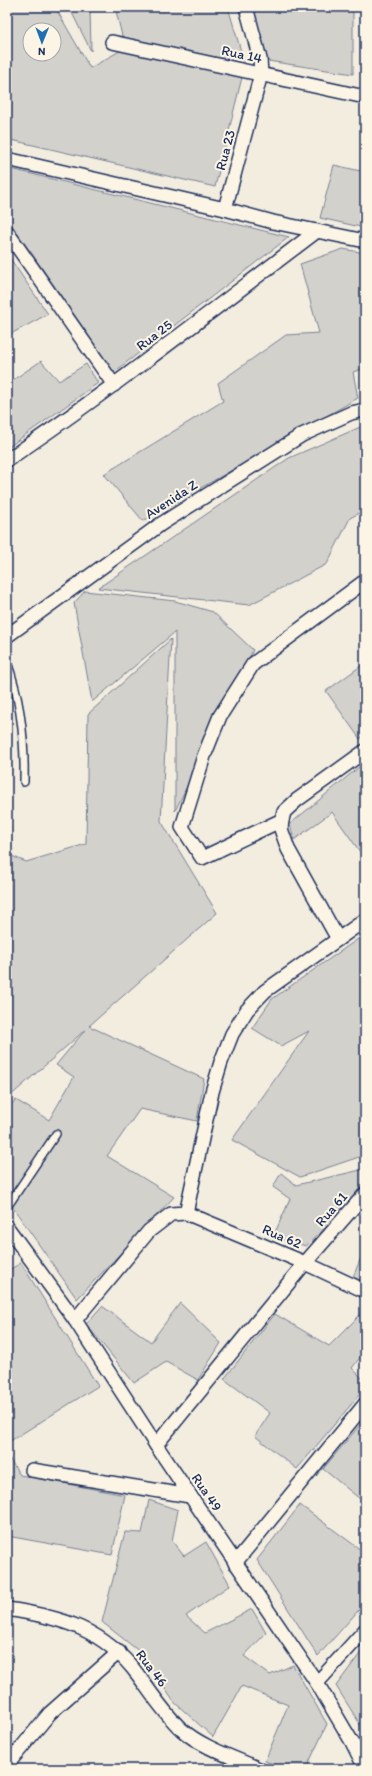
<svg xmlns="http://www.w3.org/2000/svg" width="372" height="1776" font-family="Itim,sans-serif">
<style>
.green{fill:#d3d1cc;stroke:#778095;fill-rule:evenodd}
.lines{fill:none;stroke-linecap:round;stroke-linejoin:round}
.service-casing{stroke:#1b2f5e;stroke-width:10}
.minor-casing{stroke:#1b2f5e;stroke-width:16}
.service{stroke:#fcf5e5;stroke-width:7}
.minor{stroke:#fcf5e5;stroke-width:13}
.labels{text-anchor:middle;stroke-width:4;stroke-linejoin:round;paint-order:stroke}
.street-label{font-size:14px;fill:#1b2f5e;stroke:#fcf5e5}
</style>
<rect width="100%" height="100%" fill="#f3ede0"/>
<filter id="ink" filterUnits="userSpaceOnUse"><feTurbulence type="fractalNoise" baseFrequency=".025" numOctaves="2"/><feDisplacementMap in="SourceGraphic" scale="8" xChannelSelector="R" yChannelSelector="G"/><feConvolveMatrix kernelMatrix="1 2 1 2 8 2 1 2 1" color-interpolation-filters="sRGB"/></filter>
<g filter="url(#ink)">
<g class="green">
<path d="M7 7H55L90 68 125 48 115 7H228L245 65 215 187 7 139ZM30 30H54V54H30Z"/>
<polygon points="69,7 90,7 91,51"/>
<polygon points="253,7 353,7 353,74 268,61"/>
<polygon points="362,7 365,7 365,84"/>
<polygon points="334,165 365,172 365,228 320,218"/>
<polygon points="7,168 289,237 114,372 7,218"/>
<polygon points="343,249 365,253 365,368 353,372 358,398 143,521 104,474 223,401 218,383 286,335 319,333 300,264"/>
<polygon points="7,254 48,314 7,336"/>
<polygon points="41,361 59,381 86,364 98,383 7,448 7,384"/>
<polygon points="365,425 365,510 350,518 327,564 249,605 98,588 289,458"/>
<polygon points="85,591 175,601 213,612 253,650 175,811 175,632 92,702 74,603"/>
<polygon points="171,639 161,821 217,913 89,1026 204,1079 197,1121 140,1109 107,1156 174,1197 77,1299 7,1199 7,1108 16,1100 49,1120 74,1077 56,1065 86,1029 7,1099 7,854 26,862 86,844 88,714"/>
<polygon points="365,663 365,735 360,739 326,691"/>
<polygon points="365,762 365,859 332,812 294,840 290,824"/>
<polygon points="365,934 365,1155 300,1177 232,1140 309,1031 281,1046 252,1028 272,999"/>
<polygon points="365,1169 365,1190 306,1246 273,1237 290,1199 273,1187 281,1173 296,1185"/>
<polygon points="365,1248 365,1282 353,1277"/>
<polygon points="21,1263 98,1386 7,1443 7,1271"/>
<polygon points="180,1303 221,1343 198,1380 166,1362 134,1383 86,1324 102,1306 151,1342"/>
<polygon points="365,1310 365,1351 352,1368 365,1381 365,1388 297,1469 255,1436 270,1413 224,1379 275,1314 329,1346"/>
<polygon points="365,1419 365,1503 323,1469"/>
<polygon points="7,1455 20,1475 125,1495 112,1555 7,1536"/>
<polygon points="149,1500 178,1510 172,1541 184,1556 206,1542 230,1585 186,1616 205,1633 252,1609 266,1633 244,1656 270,1675 293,1665 327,1724 306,1769 287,1769 265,1761 288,1705 242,1686 213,1737 174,1702 140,1652 102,1622 125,1532 142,1533"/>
<polygon points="300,1505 365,1553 365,1603 318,1656 257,1560"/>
<polygon points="365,1647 365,1732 336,1686"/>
</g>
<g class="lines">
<g class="service-casing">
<g id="service">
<path d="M7 662C21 700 25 742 24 782"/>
<polyline points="7,1207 56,1134"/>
</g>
</g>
<g class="minor-casing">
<g id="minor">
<polyline points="246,7 260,59 261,74 225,209 273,222 365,241"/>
<polyline points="112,42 365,97"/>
<polyline points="7,159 225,209"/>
<polyline points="7,232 114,385"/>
<path d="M7 460C114 388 215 308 317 231"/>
<polyline points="7,636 161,524 302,435 351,413 365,410"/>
<polyline points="282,820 202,858 182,827 204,756 220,716 253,664 365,581"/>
<polyline points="338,939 288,849 281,829 282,820 284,812 297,800 365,751"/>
<polyline points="186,1213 212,1092 221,1062 232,1034 247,1010 265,991 365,920"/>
<polyline points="7,1227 75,1320 156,1445 317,1683 352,1742 365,1768"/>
<polyline points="75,1320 149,1231 171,1214 186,1213 305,1263 365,1291"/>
<polyline points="156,1445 305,1263 365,1194"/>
<polyline points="32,1470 190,1496"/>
<polyline points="235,1563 365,1404"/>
<path d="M7 1609C61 1617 104 1629 138 1675 152 1694 164 1713 181 1729 201 1747 235 1758 259 1769"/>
<polyline points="317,1683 365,1630"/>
<polyline points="7,1765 50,1713 119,1652"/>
</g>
</g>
<use href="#service" class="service"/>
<use href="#minor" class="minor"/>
</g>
</g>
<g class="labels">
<g class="street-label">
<text transform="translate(242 54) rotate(12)" y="5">Rua 14</text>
<text transform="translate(225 150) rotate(-75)" y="5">Rua 23</text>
<text transform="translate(154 335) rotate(-37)" y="5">Rua 25</text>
<text transform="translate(171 499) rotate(-33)" y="5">Avenida Z</text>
<text transform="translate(331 1209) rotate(-49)" y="5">Rua 61</text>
<text transform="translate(282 1236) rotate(23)" y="5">Rua 62</text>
<text transform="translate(207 1492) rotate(56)" y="5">Rua 49</text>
<text transform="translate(152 1668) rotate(53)" y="5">Rua 46</text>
</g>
</g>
<rect width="372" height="1776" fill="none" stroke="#fcf5e5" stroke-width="24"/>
<rect x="12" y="12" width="348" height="1752" fill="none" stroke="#1b2f5e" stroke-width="1.5" filter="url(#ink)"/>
<g transform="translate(42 42) rotate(181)"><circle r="19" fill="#fcf5e5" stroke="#a2a6af"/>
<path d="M0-3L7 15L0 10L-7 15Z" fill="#1f6fb2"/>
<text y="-6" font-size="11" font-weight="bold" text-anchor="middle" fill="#1b2f5e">N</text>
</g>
</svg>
